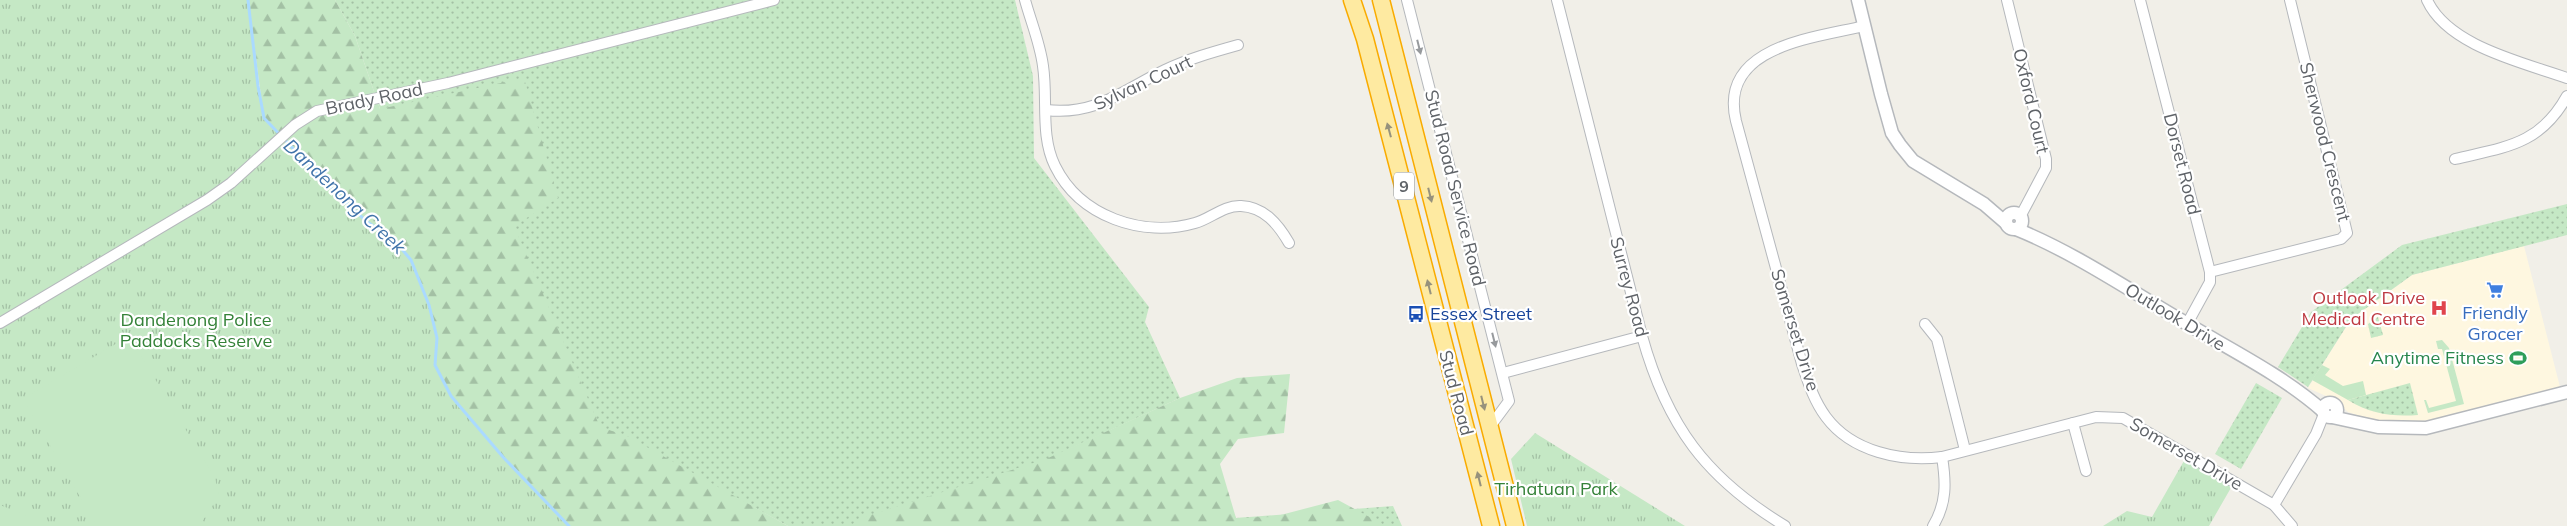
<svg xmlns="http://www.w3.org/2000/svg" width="2567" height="526" font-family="Mulish,sans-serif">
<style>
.commercial{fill:#fef7e0}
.grass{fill:url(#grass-dots)}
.forest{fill:url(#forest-firs)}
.park{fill:url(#park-tufts)}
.garden{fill:#c5e8c5}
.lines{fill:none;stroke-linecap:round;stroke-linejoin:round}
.stream{stroke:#aadaff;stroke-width:3}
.minor-casing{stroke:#b5b8bc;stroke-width:12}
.tertiary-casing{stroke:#b5b8bc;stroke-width:15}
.trunk-casing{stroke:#f9ab00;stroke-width:19}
.minor{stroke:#fff;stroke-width:10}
.tertiary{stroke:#fff;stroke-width:12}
.trunk{stroke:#feeaa1;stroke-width:16}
.oneway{fill:#979a9d}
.oneway2{fill:#97927c}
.labels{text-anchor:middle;stroke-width:4.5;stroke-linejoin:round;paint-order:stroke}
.shield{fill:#fff;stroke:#8f9295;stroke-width:1}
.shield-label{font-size:16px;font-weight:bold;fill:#5f6368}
.street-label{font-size:18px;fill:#5f6368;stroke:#fff}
.health-label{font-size:18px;fill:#be3a42;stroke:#fff;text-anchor:end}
.shop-label{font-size:18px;fill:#366cbe;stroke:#fff}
.transit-label{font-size:18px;fill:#164399;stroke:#fff;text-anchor:start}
.park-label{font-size:18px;fill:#348238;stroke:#fff}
.leisure-label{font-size:18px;fill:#27864d;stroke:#fff;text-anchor:end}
.water-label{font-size:19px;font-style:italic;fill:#4174aa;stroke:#fff}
</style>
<defs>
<pattern id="grass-dots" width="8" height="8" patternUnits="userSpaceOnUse" patternTransform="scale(1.25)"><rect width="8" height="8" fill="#c5e8c5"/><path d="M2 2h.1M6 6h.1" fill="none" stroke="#a3c0a4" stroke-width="1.8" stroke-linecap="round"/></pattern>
<pattern id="forest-firs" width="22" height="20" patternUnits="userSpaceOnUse" patternTransform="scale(1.25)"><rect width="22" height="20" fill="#c5e8c5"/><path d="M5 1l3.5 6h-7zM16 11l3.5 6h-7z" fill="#a3c0a4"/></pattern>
<pattern id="park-tufts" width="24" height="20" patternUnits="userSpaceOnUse" patternTransform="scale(1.25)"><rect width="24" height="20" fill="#c5e8c5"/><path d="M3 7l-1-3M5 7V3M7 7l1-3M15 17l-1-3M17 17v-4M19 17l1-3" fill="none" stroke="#a3c0a4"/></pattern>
</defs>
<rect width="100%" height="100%" fill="#f1efe8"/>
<polygon class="commercial" points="2524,246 2560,387 2430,420 2409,423 2369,419 2348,412 2335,400 2308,388 2351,319 2412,275"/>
<g class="grass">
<polygon points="335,0 1015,0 1033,76 1034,158 1149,307 1145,322 1180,398 1065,451 1184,410 1236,518 1393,506 1402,526 788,526 746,503 780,526 398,526 380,109 355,36"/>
<polygon points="2567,204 2567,235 2412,275 2351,319 2308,387 2278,367 2311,312 2402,245"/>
<polygon points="2378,317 2383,335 2371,338 2368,324"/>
<polygon points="2256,383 2282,398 2241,469 2215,454"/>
<path d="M2410 383 2418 415C2393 417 2370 414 2348 400Z"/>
</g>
<g class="forest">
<polygon points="248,0 335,0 355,36 380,109 524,78 558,198 514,226 600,427 627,436 788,526 567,525 503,457 451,396 435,365 437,338 429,305 411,260 395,241 366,221 329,186 264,118"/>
<polygon points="1290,374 1284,433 1238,439 1220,464 1236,518 1273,517 1338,500 1386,526 850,526 861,518 1046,459 1180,398 1237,378"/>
</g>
<g class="park">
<polygon points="0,0 248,0 258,86 264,118 329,186 366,221 395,241 411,260 429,305 437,338 435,365 451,396 503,457 569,526 0,526"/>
<polygon points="1535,433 1685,526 1527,526 1511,459"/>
<polygon points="2185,459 2232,486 2209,526 2103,526 2127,511 2152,517"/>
</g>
<g class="garden">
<polygon points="129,336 215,478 219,496 199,526 97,526 23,399"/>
<polygon points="2442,340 2449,348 2464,404 2428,413 2424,400 2426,400 2429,408 2456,401 2442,349 2438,349 2436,341"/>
<polygon points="2322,365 2330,369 2325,375 2343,386 2363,381 2366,395 2348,400 2312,380"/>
<polygon points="0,505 36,519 45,526 0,526"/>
</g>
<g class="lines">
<polyline class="stream" points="248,0 258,86 264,118 329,186 366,221 395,241 411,260 429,305 437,338 435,365 451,396 503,457 569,526"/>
<g class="minor-casing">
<g id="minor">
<path d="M1025 0C1031 22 1040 43 1043 66 1048 99 1040 136 1055 166 1080 217 1143 238 1195 223 1210 219 1224 205 1241 206 1264 207 1278 224 1289 243"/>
<polyline points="1407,0 1509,401 1489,428"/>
<path d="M1557 0 1642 336C1667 426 1706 478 1785 526"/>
<polyline points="2007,0 2046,159 2046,168 2020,217"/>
<polyline points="2140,0 2210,272 2210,282 2187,324"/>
<path d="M2427 0C2448 46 2522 62 2567 78"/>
<path d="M1864 26C1814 38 1718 46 1736 121L1802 364C1808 382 1814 401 1826 417 1852 452 1901 462 1942 457L2096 417 2123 418 2274 505 2292 526"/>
<path d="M1046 110C1096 116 1123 90 1165 70 1188 59 1213 52 1238 45"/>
<path d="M2455 159C2505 147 2540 145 2567 96"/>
<polyline points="2210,272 2341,239 2347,233 2290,0"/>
<polyline points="0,323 207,200 231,183 295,125 317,111 448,83 774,0"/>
<polyline points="1925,324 1937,339 1965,450"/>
<polyline points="1503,373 1642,336"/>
<polyline points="2073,423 2086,471"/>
<polyline points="2274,505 2316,434 2324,414"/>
<path d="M1933 526C1947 503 1946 482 1942 457"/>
</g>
</g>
<g class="tertiary-casing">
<g id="tertiary">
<polyline points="1858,0 1881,94 1892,133 1900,145 1913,161 1984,204 2006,223"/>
<circle cx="2014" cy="221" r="8"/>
<path d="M2016 229C2073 252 2126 288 2179 319 2227 348 2281 374 2323 411"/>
<circle cx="2330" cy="410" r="7"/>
<polyline points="2332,417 2378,427 2426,428 2567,392"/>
</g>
</g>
<g class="trunk-casing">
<g id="trunk">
<polyline points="1352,0 1365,39 1491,526"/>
<polyline points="1381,0 1515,526"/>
</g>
</g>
<use href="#minor" class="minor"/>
<use href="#tertiary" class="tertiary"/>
<use href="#trunk" class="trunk"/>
</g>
<defs><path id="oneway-solid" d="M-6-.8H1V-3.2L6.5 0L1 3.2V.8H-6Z" transform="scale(1.25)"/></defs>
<g class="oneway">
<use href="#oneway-solid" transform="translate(1419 47) rotate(76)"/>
<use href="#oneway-solid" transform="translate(1494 340) rotate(76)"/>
</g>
<g class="oneway2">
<use href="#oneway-solid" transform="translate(1389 130) rotate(-105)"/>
<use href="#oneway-solid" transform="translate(1430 195) rotate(76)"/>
<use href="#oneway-solid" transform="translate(1429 287) rotate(-104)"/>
<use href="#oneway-solid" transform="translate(1483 403) rotate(76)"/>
<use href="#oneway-solid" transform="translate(1479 479) rotate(-104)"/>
</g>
<defs>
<g id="supermarket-bare" transform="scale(1.35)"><path d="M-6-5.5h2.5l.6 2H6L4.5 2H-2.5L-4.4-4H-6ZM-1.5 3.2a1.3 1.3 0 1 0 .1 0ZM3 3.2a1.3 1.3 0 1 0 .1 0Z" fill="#3f7fe0" stroke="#fff" stroke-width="2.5" paint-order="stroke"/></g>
<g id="hospital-bare" transform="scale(1.35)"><path d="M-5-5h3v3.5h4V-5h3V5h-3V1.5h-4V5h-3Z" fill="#e0444e" stroke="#fff" stroke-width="2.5" paint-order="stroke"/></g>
<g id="bus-bare" transform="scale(1.35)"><path d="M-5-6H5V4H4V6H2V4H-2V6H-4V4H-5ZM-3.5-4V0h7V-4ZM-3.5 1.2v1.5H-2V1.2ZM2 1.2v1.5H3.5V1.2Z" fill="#1a4fb4" stroke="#fff" stroke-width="2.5" paint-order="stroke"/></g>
<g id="stadium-bare" transform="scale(1.35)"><path d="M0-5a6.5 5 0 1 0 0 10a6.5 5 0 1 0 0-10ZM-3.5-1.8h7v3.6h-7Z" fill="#2e9e5b" stroke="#fff" stroke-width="2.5" paint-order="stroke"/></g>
</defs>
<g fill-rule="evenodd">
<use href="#supermarket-bare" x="2495" y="290"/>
<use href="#hospital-bare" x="2439" y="308"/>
<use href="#bus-bare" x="1416" y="314"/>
<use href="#stadium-bare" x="2518" y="358"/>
</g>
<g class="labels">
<rect class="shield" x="1394" y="172.5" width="20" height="27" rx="4"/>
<g class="shield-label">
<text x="1404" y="192">9</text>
</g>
<g class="street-label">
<text transform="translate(1143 83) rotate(-25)" y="6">Sylvan Court</text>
<text transform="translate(374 99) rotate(-12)" y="6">Brady Road</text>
<text transform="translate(2031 101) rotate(77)" y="6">Oxford Court</text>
<text transform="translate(2325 142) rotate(76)" y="6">Sherwood Crescent</text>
<text transform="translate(2182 164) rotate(76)" y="6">Dorset Road</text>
<text transform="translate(1455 188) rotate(76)" y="6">Stud Road Service Road</text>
<text transform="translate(1629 287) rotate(75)" y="6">Surrey Road</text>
<text transform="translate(2175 317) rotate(31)" y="6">Outlook Drive</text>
<text transform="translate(1795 330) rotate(73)" y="6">Somerset Drive</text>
<text transform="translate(1456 393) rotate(75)" y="6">Stud Road</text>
<text transform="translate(2186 454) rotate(30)" y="6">Somerset Drive</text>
</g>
<g class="health-label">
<text x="2425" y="304">Outlook Drive<tspan x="2425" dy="21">Medical Centre</tspan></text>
</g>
<g class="shop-label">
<text x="2495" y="319">Friendly<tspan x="2495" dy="21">Grocer</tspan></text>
</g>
<g class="transit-label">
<text x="1430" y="320">Essex Street</text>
</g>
<g class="park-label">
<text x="196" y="326">Dandenong Police<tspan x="196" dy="21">Paddocks Reserve</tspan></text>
<text x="1556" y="495">Tirhatuan Park</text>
</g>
<g class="leisure-label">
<text x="2504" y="364">Anytime Fitness</text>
</g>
<g class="water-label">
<text transform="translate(345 196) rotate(43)" y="7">Dandenong Creek</text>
</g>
</g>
</svg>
